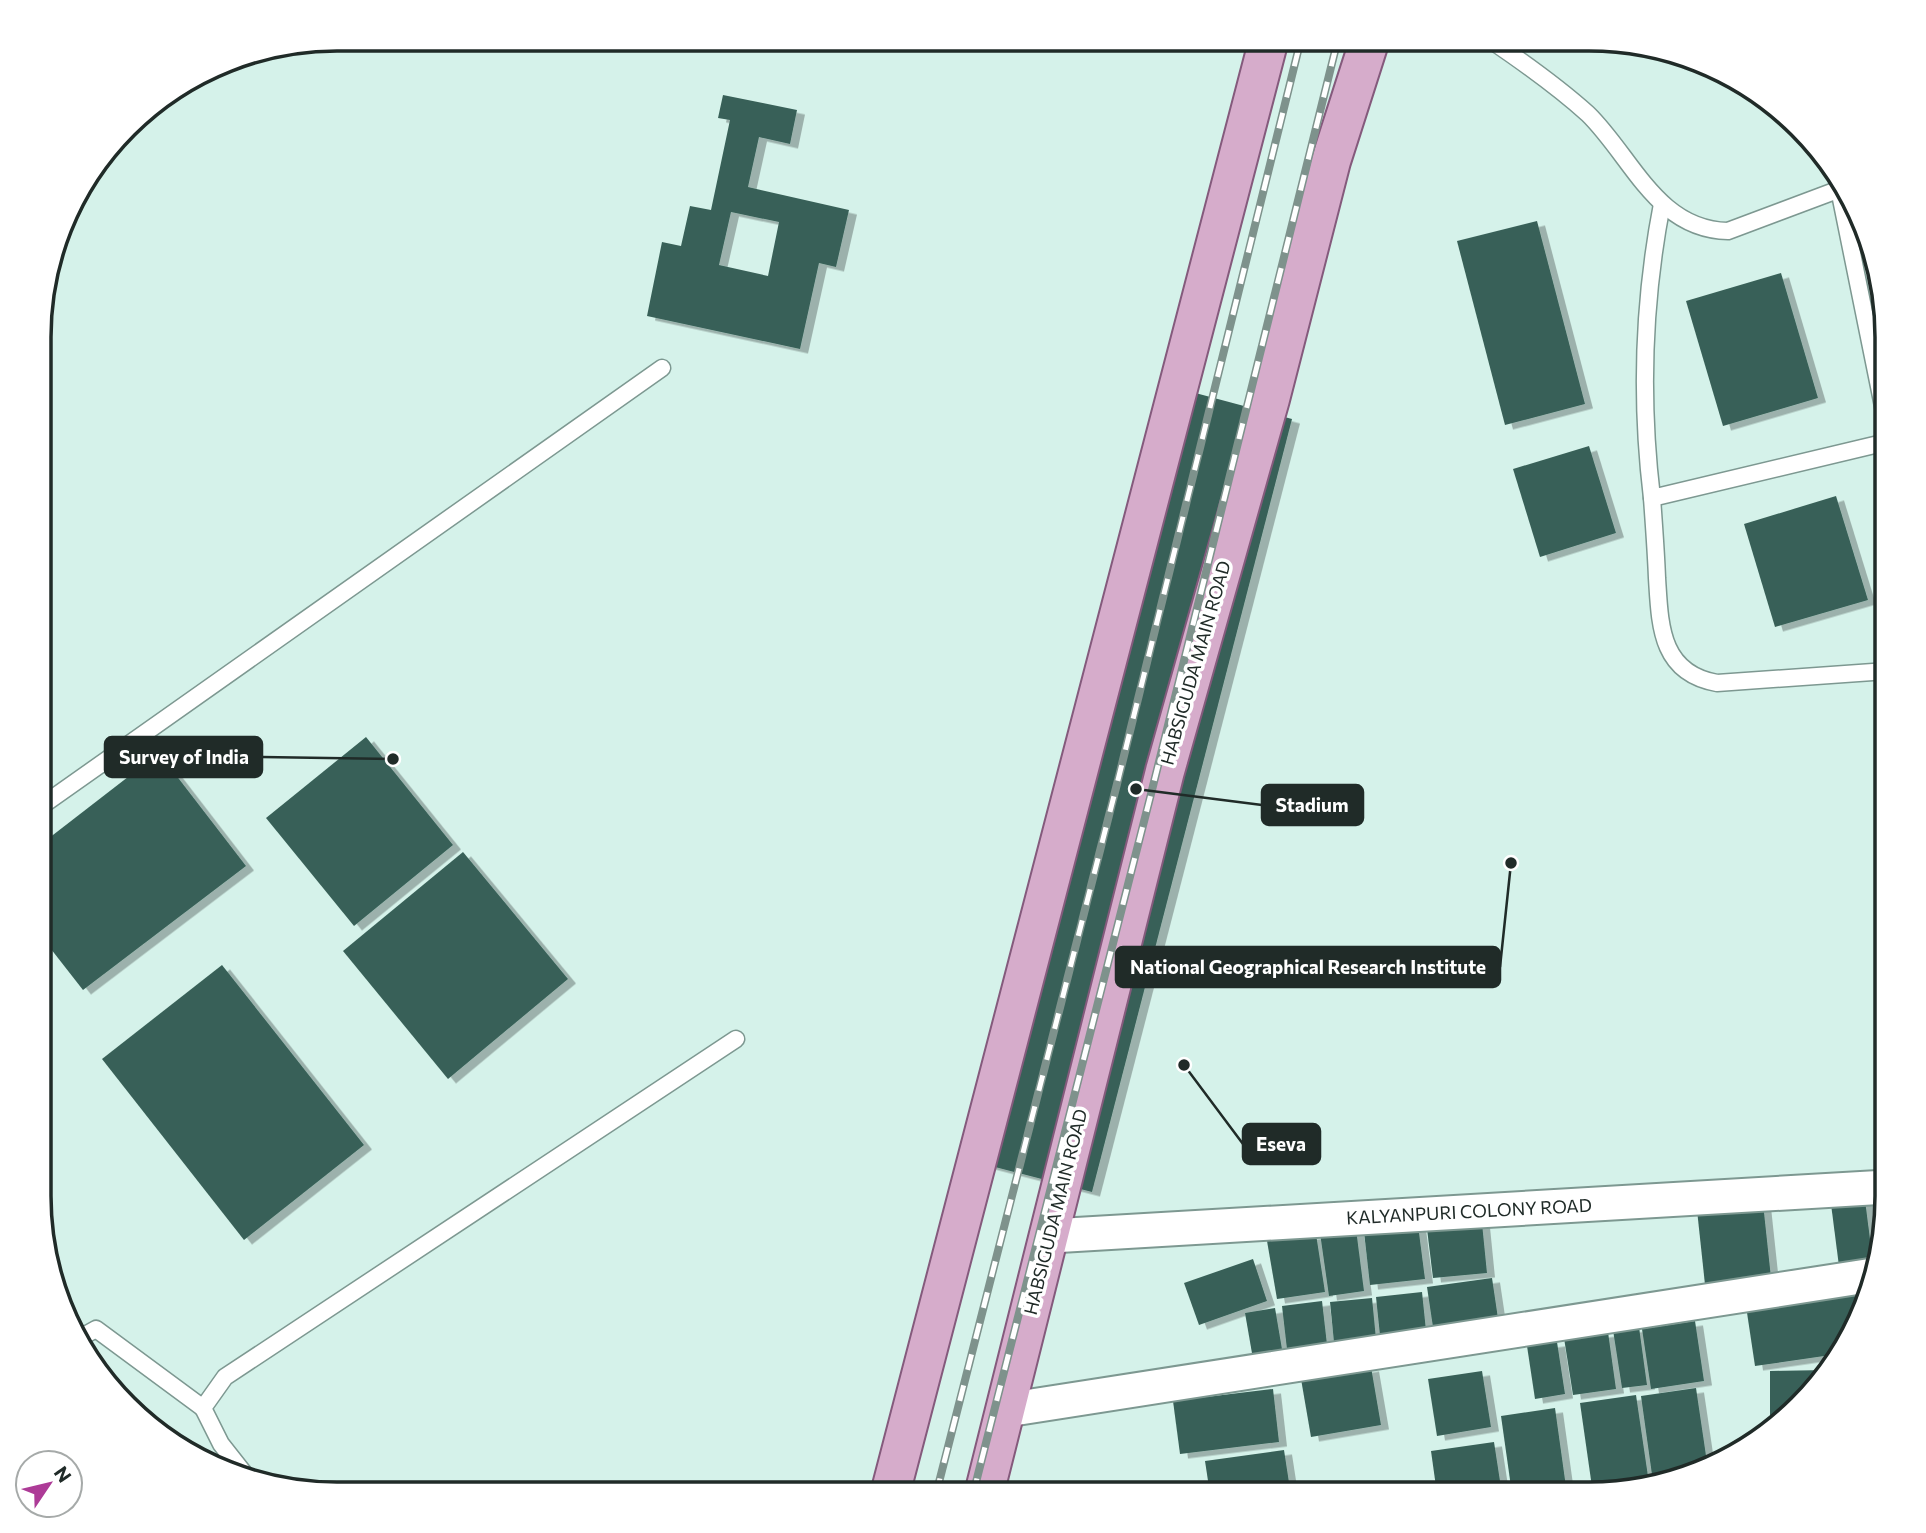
<svg xmlns="http://www.w3.org/2000/svg" width="1926" height="1533" font-family="Commissioner,sans-serif">
<style>
.building{fill:#396158;fill-rule:evenodd;filter:url(#shadow)}
.lines{fill:none;stroke-linecap:round;stroke-linejoin:round}
.lane-casing{stroke:#7d9891;stroke-width:19}
.street-casing{stroke:#7d9891;stroke-width:37}
.primary-casing{stroke:#845a7c;stroke-width:42}
.lane{stroke:#fff;stroke-width:16}
.street{stroke:#fff;stroke-width:33}
.primary{stroke:#d6accb;stroke-width:38}
.rail-casing{stroke:#7e928c;stroke-width:8}
.rail{stroke:#fff;stroke-width:5;stroke-dasharray:16;stroke-linecap:butt}
.labels{text-anchor:middle;stroke-width:7;stroke-linejoin:round;paint-order:stroke}
.street-label{font-size:18px;fill:#202b28;stroke:#fff}
.rim{fill:none;stroke:#202b28;stroke-width:3.5}
.leader{fill:none;stroke:#202b28;stroke-width:2.5}
.callout-dot{fill:#202b28;stroke:#fff;stroke-width:2.5}
.callout{fill:#202b28;stroke:#202b28;stroke-width:2.5}
.callout-label{font-size:19px;text-anchor:middle;font-weight:bold;fill:#fff}
</style>
<defs>
<filter id="shadow"><feDropShadow dx="8" dy="4.5" stdDeviation="0" flood-color="#0004"/></filter>
</defs>
<rect width="100%" height="100%" fill="#d5f2ea"/>
<g class="building">
<path d="M723 95 797 110 790 144 759 137 748 187 849 210 836 267 819 263 800 349 647 316 662 242 681 246 690 206 711 210 730 120 718 118ZM731 212 779 222 768 276 719 265Z"/>
<polygon points="1537,221 1585,404 1505,425 1457,241"/>
<polygon points="1781,273 1818,398 1723,426 1686,301"/>
<polygon points="1173,387 1292,419 1092,1192 972,1161"/>
<polygon points="1589,446 1616,533 1540,557 1513,469"/>
<polygon points="1836,496 1868,600 1775,627 1744,524"/>
<polygon points="366,737 453,845 354,926 266,818"/>
<polygon points="159,753 246,866 83,990 40,935 40,845"/>
<polygon points="463,852 568,979 448,1079 343,951"/>
<polygon points="222,965 364,1145 244,1240 102,1059"/>
<polygon points="1865,1200 1874,1270 1840,1274 1831,1204"/>
<polygon points="1763,1203 1772,1287 1706,1294 1697,1210"/>
<polygon points="1482,1223 1487,1273 1433,1278 1427,1229"/>
<polygon points="1418,1225 1425,1279 1370,1285 1364,1232"/>
<polygon points="1356,1229 1364,1291 1329,1296 1320,1233"/>
<polygon points="1316,1234 1325,1292 1277,1299 1267,1241"/>
<polygon points="1253,1259 1267,1301 1199,1325 1184,1283"/>
<polygon points="1492,1278 1499,1325 1434,1334 1427,1287"/>
<polygon points="1422,1292 1427,1340 1381,1345 1376,1297"/>
<polygon points="1869,1292 1865,1311 1838,1354 1755,1366 1746,1306"/>
<polygon points="1372,1298 1377,1349 1335,1353 1330,1302"/>
<polygon points="1322,1301 1328,1353 1288,1358 1282,1306"/>
<polygon points="1275,1308 1283,1355 1253,1359 1245,1313"/>
<polygon points="1695,1321 1704,1381 1651,1389 1642,1329"/>
<polygon points="1639,1327 1647,1385 1622,1388 1613,1330"/>
<polygon points="1608,1332 1616,1389 1573,1395 1564,1338"/>
<polygon points="1557,1342 1565,1394 1535,1399 1527,1346"/>
<polygon points="1371,1367 1381,1425 1311,1437 1301,1379"/>
<polygon points="1827,1370 1813,1393 1770,1424 1770,1371"/>
<polygon points="1482,1371 1491,1427 1437,1436 1428,1379"/>
<polygon points="117,1385 150,1426 150,1427 140,1420 115,1387"/>
<polygon points="1696,1388 1708,1469 1653,1482 1641,1396"/>
<polygon points="1273,1389 1279,1442 1180,1454 1173,1401"/>
<polygon points="1636,1395 1649,1483 1593,1494 1580,1403"/>
<polygon points="1555,1408 1567,1494 1512,1494 1501,1416"/>
<polygon points="1494,1442 1502,1494 1437,1494 1431,1451"/>
<polygon points="1284,1450 1290,1489 1263,1494 1210,1494 1205,1461"/>
</g>
<g class="lines">
<g class="lane-casing">
<g id="lane">
<path d="M1489 39C1523 62 1557 86 1588 114 1632 157 1657 230 1728 231L1840 189"/>
<polyline points="1839,189 1887,426"/>
<path d="M1662 204C1643 302 1640 399 1652 498L1887 442"/>
<path d="M1652 498C1654 525 1656 552 1657 578 1660 625 1660 673 1717 683L1887 671"/>
<polyline points="40,807 662,368"/>
<polyline points="78,1339 96,1329 203,1408"/>
<polyline points="247,1477 221,1444 203,1408 225,1377 736,1039"/>
</g>
</g>
<g class="street-casing">
<g id="street">
<polyline points="1051,1236 1887,1187"/>
<polyline points="1006,1410 1873,1275"/>
</g>
</g>
<g class="primary-casing">
<g id="primary">
<polyline points="890,1494 1269,39"/>
<polyline points="984,1494 1165,771 1270,399 1331,161 1370,39"/>
</g>
</g>
<use href="#lane" class="lane"/>
<use href="#street" class="street"/>
<use href="#primary" class="primary"/>
<g class="rail-casing">
<g id="rail">
<polyline points="936,1494 1117,784 1301,39"/>
<polyline points="973,1494 1151,794 1338,39"/>
</g>
</g>
<use href="#rail" class="rail"/>
</g>
<g class="labels">
<g class="street-label">
<text transform="translate(1196 663) rotate(-74)" y="6">HABSIGUDA MAIN ROAD</text>
<text transform="translate(1056 1212) rotate(-76)" y="6">HABSIGUDA MAIN ROAD</text>
<text transform="translate(1469 1212) rotate(-3)" y="6">KALYANPURI COLONY ROAD</text>
</g>
</g>
<path d="M0 0H1926V1533H0ZM337 51H1589A286 286 0 0 1 1875 337V1196A286 286 0 0 1 1589 1482H337A286 286 0 0 1 51 1196V337A286 286 0 0 1 337 51Z" fill="#fff" fill-rule="evenodd"/>
<path class="rim" d="M337 51H1589A286 286 0 0 1 1875 337V1196A286 286 0 0 1 1589 1482H337A286 286 0 0 1 51 1196V337A286 286 0 0 1 337 51Z"/>
<path class="leader" d="M393 759L262 757M1136 789L1262 805M1511 863L1500 967M1184 1065L1243 1144"/>
<g class="callout-dot">
<circle cx="393" cy="759" r="7"/>
<circle cx="1136" cy="789" r="7"/>
<circle cx="1511" cy="863" r="7"/>
<circle cx="1184" cy="1065" r="7"/>
</g>
<g class="callout">
<rect x="105" y="737" width="157" height="40" rx="7"/>
<rect x="1262" y="785" width="101" height="40" rx="7"/>
<rect x="1116" y="947" width="384" height="40" rx="7"/>
<rect x="1243" y="1124" width="77" height="40" rx="7"/>
</g>
<g class="callout-label">
<text x="184" y="764">Survey of India</text>
<text x="1312" y="812">Stadium</text>
<text x="1308" y="974">National Geographical Research Institute</text>
<text x="1281" y="1151">Eseva</text>
</g>
<g transform="translate(49 1484) rotate(55)"><circle r="33" fill="#ffffff" stroke="#a6aaa9" stroke-width="2"/>
<path d="M0-5L12 26L0 18L-12 26Z" fill="#ad3b97"/>
<text y="-10" font-size="19" font-weight="bold" text-anchor="middle" fill="#202b28">N</text>
</g>
</svg>
